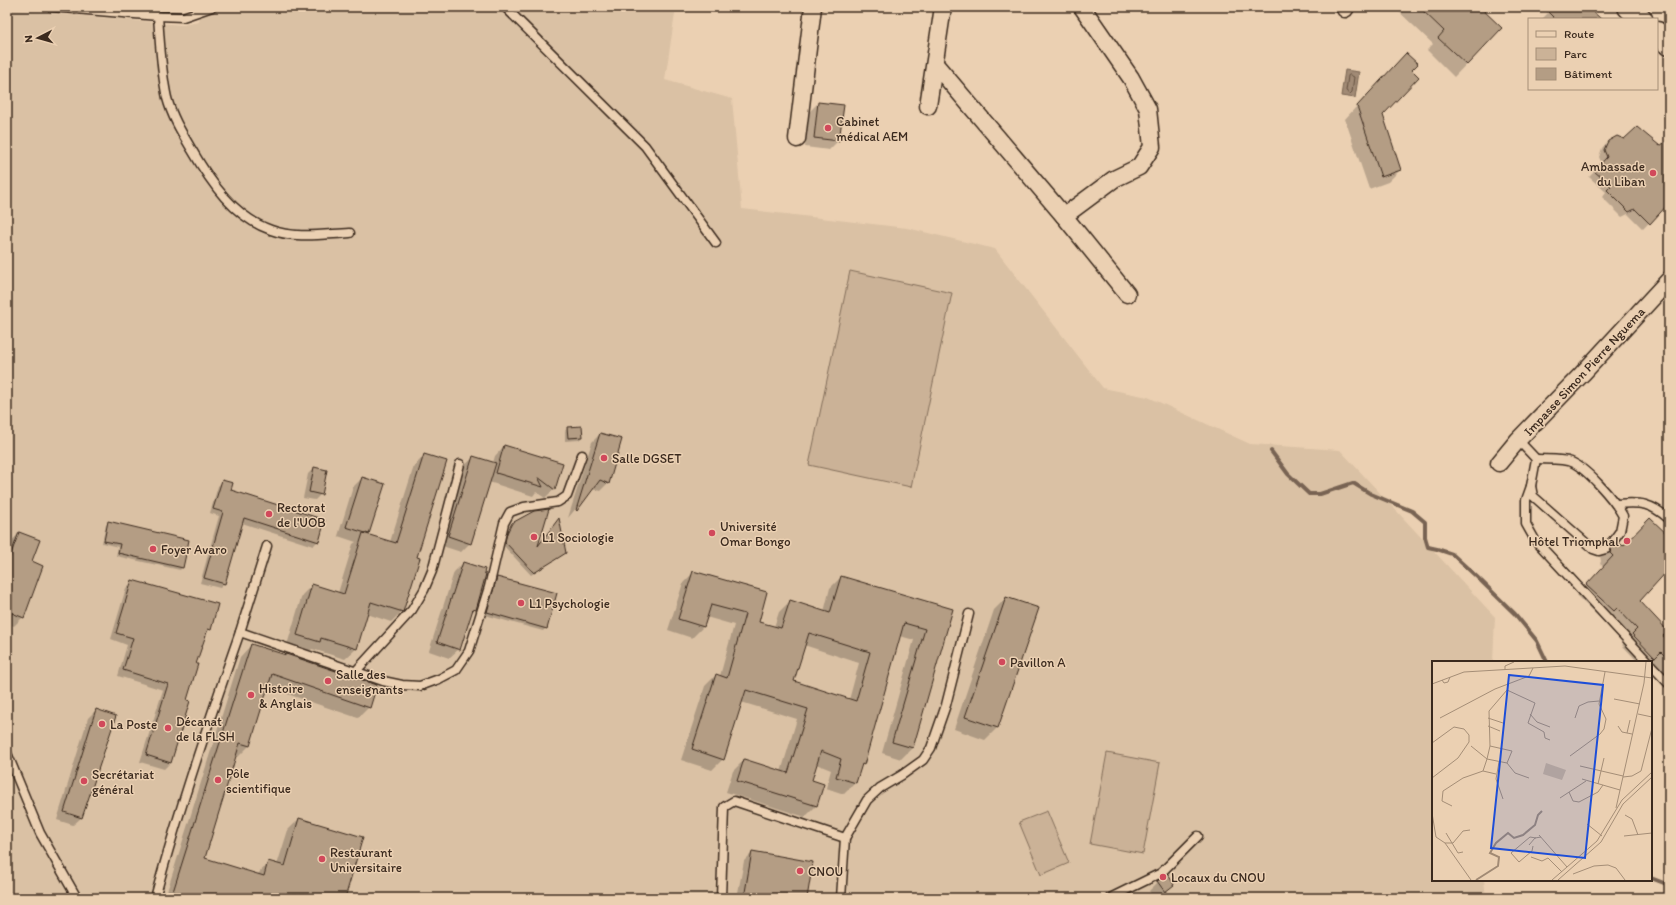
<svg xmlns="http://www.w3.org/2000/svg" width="1676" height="905" font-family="Itim,sans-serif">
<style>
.built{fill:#dac1a4}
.green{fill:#cbb297;stroke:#836e5a}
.water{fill:#a18a74;stroke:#786452}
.shadow{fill:#0003;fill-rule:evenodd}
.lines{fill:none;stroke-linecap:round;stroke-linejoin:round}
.shore{stroke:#645040;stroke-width:1}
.stream{stroke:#786452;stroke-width:4}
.building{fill:#b49d84;stroke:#3b2a1e;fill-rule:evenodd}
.lane-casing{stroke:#3b2a1e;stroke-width:11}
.street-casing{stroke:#3b2a1e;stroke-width:19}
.primary-casing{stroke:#3b2a1e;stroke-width:25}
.lane{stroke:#ebd0b2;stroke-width:8}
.street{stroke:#ebd0b2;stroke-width:16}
.primary{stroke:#ebd0b2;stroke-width:22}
.poi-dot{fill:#d1495b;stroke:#ebd0b2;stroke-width:1.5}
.labels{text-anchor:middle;stroke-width:3;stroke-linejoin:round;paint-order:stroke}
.poi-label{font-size:13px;fill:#3b2a1e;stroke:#ebd0b2;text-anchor:start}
.street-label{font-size:13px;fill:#3b2a1e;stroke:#ebd0b2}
.inset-river{fill:none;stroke:#a18a74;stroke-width:2}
.inset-road{fill:none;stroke:#a58e77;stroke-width:1}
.view{fill:#1d4ed8;fill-opacity:0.15;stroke:#1d4ed8;stroke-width:2}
.inset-edge{fill:none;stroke:#3b2a1e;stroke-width:2}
</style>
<rect width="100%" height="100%" fill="#ebd0b2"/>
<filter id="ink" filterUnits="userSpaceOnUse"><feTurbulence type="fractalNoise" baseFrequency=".025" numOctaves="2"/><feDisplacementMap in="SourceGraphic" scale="8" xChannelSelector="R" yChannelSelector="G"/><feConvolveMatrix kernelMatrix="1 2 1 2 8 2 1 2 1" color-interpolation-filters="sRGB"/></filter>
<g filter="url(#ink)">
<polygon class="built" points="200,7 676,7 665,80 732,99 742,209 907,228 995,249 1103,388 1148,397 1250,444 1340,450 1495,617 1493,662 1433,662 1433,880 1484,880 1486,898 7,898 7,9 182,25 199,22"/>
<g class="green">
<polygon points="850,271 952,293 911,487 809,465"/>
<polygon points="1107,753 1160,763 1143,854 1090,844"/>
<polygon points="1047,811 1069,863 1041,875 1019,822"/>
</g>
<polygon class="water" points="1345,70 1359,72 1355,98 1341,96"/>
<g class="shadow">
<polygon points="1394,7 1479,7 1501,28 1454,77 1427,50 1433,44"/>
<polygon points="1550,7 1587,7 1599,19 1542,19 1552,9"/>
<polygon points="1394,66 1411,70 1381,115 1400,170 1388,182 1369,189 1345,119"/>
<polygon points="818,103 838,141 829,150 805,147 809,112"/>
<polygon points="1624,140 1660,147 1669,144 1669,202 1643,229 1628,214 1622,217 1602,197 1606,192 1589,177 1602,164 1599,157 1602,148 1608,141"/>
<polygon points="567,428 582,437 579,440 565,441 565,431"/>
<polygon points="600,434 608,483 600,491 592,489 568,518 592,442"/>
<polygon points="504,446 561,464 554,489 545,498 536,492 533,496 489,482 470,543 461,552 439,545 464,466 474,457 493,463 495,456"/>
<polygon points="425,455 415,557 402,611 391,622 367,614 356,649 345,659 312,649 308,652 287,645 302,595 312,585 338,593 353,544 356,542 338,536 353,487 362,478 384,485 367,535 390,542 414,466"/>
<polygon points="314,468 321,494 315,500 303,498 308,474"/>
<polygon points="223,481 230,491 318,541 313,546 242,523 224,584 220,588 200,583 219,516 210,513 218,486"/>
<polygon points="109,522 182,568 180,570 116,556 118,547 102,543 106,525"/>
<polygon points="510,527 536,549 565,553 531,575 503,545 505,536"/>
<polygon points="20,533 31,562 23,617 14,626 7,624 7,551 10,542"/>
<polygon points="1669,537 1669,583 1662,576 1638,601 1669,633 1669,681 1651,662 1638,662 1622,645 1627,640 1606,618 1603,621 1577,596 1604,567 1600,564 1601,561 1600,556 1593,554 1610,538 1611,543 1623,547"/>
<polygon points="463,563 475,609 470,615 459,649 449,658 429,651 454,572"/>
<path d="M694 572 758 623 774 627 779 612 790 601 824 612 830 588 841 577 951 610 912 748 901 759 882 753 914 640 900 636 863 764 860 767 855 783 844 794 826 788 831 770 816 764 811 781 823 784 816 806 805 817 726 792 733 771 744 760 781 772 797 719 741 702 723 759 712 770 681 760 705 686 716 675 720 676 734 625 706 617 703 627 692 638 668 630 683 583ZM804 645 859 663 849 700 793 682Z"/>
<polygon points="497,578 546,628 543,631 485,615 495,580"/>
<polygon points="132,582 210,629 205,635 195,664 185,701 189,702 170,763 164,769 140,762 163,690 118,676 127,645 111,639 126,588"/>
<polygon points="1006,598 1037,608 997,728 985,740 954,729 994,610"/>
<polygon points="251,645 369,707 358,718 267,687 249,746 238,757 235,756 203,859 257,875 269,862 277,865 288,830 299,819 344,898 165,898 240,657"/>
<polygon points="96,710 115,717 81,818 73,825 57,820 88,718"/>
<polygon points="753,852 806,898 737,898 744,861"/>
<polygon points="1158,882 1173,884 1159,898 1154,898 1149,891"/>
<polygon points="484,895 494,898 481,898"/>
</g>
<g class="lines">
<polygon class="shore" points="1350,75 1354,77 1352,92 1350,94 1346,91 1348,76"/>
<g class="stream">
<polyline points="1271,451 1288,474 1309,494 1320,494 1353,483 1371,494 1412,511 1425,522 1425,537 1428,547 1437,549 1452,554 1477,577 1515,614 1537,641 1547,662"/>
<polyline points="1651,878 1669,885"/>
</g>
</g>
<g class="building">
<polygon points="1419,7 1480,7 1502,28 1467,65 1438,38 1444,31"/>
<polygon points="1543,7 1588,7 1601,19 1555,19"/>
<polygon points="1406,53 1418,64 1412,70 1419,77 1383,115 1401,170 1381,177 1357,106"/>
<polygon points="818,102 844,105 839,141 814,138"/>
<polygon points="1637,127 1660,146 1669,139 1669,203 1650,224 1635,209 1629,212 1607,190 1611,186 1594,171 1607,157 1604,150 1608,141 1617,136 1624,139"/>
<polygon points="582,426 583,437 568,438 567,427"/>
<polygon points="600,433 622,439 609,484 600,480 577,511 576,510"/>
<polygon points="504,445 563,463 555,490 538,477 543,487 496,473"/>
<polygon points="424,454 447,461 417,557 420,558 403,612 371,602 357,649 321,638 320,642 297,635 312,584 344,594 363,533 396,543"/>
<polygon points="473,456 496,463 471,544 448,536"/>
<polygon points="314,467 327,470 322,495 309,492"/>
<polygon points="362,477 385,484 369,534 346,527"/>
<polygon points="222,480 233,483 231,490 325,520 319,542 244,518 225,584 204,578 223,512 213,509"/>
<polygon points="549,509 538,546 559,518 566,553 534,573 505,542 507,533 512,523 534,511"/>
<polygon points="1650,518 1669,536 1669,569 1640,601 1668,631 1663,636 1669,642 1669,660 1661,652 1655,658 1632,634 1637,629 1617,608 1614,611 1586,585 1613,556 1610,553 1611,550 1610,545 1607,544 1602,545 1610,536 1612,542 1615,543 1619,542 1623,546"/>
<polygon points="108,521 189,540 183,568 118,553 120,544 104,541"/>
<polygon points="19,532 40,540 32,561 43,566 24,618 7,611 7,565"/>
<polygon points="463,562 485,569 484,573 486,574 476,610 473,609 460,650 437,642"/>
<path d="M693 571 767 592 759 622 781 628 790 600 830 613 841 576 953 609 913 748 892 742 925 629 904 623 864 765 862 764 856 783 836 777 841 759 821 751 812 780 824 784 817 806 737 781 744 759 788 773 808 709 746 690 724 760 692 749 716 674 727 678 745 614 711 605 704 627 678 619ZM809 633 870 652 856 701 794 681Z"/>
<polygon points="497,577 557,593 547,629 487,612"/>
<polygon points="132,580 218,604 211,630 208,629 196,664 198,664 187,700 190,701 171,763 146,755 168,684 123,670 133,638 116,633"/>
<polygon points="1006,597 1039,608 998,728 965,717"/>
<polygon points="251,644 286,655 286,654 377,685 370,708 272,674 250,746 240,743 205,858 264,876 268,861 285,866 299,818 363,837 345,898 171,898"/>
<polygon points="96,709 116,716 82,818 64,812"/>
<polygon points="752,851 813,862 807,898 744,898"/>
<polygon points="1168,874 1174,885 1165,892 1157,881"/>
</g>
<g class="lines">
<g class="lane-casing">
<g id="lane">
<polyline points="51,7 158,16 183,17 212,7"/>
<polyline points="505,7 645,146 716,243"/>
<path d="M158 16C160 43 161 71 167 98 172 117 182 133 192 150 211 183 234 217 271 230 295 239 325 234 350 233"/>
<polyline points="1518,440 1536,459 1531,486 1533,496 1593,549 1599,551 1606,549"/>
<path d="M1536 459C1547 459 1558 459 1568 461 1585 465 1615 501 1623 516L1620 531 1615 538"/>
<polyline points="1531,486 1526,500 1526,524 1535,540 1648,662"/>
<path d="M1617 504C1641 502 1651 503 1669 519"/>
<polyline points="240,632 267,546"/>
<polyline points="1651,665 1669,684"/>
<polyline points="356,671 412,610 424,590 432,571 460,464"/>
<polyline points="7,753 40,833 77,898"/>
<path d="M155 898C179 808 209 720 240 632L383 681 402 685 420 686 439 679 456 670 469 651 489 587 504 523 510 512 524 507 558 502 567 496 582 455"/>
<polyline points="721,898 724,807 734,801 845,838"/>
<polyline points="841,898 845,838 867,800 880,788 902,775 923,760 931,748 946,705 969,614"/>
<polyline points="1110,898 1161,873 1198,836"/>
</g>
</g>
<g class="street-casing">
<g id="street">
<polyline points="1345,9 1346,7"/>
<polyline points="935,64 1064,216 1127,294"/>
<polyline points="928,106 943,7"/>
<polyline points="797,139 813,7"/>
<polyline points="1064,216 1114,179 1139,167 1152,147 1148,109 1131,78 1082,7"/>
<polyline points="1499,463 1518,440 1582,374 1669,280"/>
</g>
</g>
<g class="primary-casing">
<g id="primary">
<polyline points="1629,7 1641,19"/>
<polyline points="1657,33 1669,44"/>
</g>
</g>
<use href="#lane" class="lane"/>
<use href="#street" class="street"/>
<use href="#primary" class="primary"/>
</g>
</g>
<g class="poi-dot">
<circle cx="828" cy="128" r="4"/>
<circle cx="1653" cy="173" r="4"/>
<circle cx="604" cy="458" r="4"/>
<circle cx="269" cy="514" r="4"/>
<circle cx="712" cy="533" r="4"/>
<circle cx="534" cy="537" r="4"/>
<circle cx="1627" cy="541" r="4"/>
<circle cx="153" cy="549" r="4"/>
<circle cx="521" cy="603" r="4"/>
<circle cx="1002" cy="662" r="4"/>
<circle cx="328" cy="681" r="4"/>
<circle cx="251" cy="695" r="4"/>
<circle cx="102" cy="724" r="4"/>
<circle cx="168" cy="728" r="4"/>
<circle cx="218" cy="780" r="4"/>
<circle cx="84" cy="781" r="4"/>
<circle cx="322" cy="859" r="4"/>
<circle cx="800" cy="871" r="4"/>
<circle cx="1163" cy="877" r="4"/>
</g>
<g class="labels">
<g class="poi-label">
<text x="836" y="126">Cabinet<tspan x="836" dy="15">médical AEM</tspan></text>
<text x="1645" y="171" text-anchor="end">Ambassade<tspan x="1645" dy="15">du Liban</tspan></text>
<text x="612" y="463">Salle DGSET</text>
<text x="277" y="512">Rectorat<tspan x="277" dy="15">de l'UOB</tspan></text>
<text x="720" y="531">Université<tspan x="720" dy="15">Omar Bongo</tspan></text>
<text x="542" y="542">L1 Sociologie</text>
<text x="1619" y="546" text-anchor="end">Hôtel Triomphal</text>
<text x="161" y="554">Foyer Avaro</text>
<text x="529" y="608">L1 Psychologie</text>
<text x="1010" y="667">Pavillon A</text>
<text x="336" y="679">Salle des<tspan x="336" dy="15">enseignants</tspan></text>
<text x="259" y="693">Histoire<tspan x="259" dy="15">&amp; Anglais</tspan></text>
<text x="176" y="726">Décanat<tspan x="176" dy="15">de la FLSH</tspan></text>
<text x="110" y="729">La Poste</text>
<text x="226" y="778">Pôle<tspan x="226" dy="15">scientifique</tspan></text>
<text x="92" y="779">Secrétariat<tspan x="92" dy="15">général</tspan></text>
<text x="330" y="857">Restaurant<tspan x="330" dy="15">Universitaire</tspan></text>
<text x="808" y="876">CNOU</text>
<text x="1171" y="882">Locaux du CNOU</text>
</g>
<g class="street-label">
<text transform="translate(1584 371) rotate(-47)" y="5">Impasse Simon Pierre Nguema</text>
</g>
</g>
<g transform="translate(1432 661)">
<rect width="220" height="220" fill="#ebd0b2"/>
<path d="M114 102 134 109 130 119 111 113Z" fill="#cbb297"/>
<path class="inset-river" d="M44 219 66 205 67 196 58 192 64 182 76 172 82 177 91 174 103 164 106 154 110 150"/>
<path class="inset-road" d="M73 9V5L82 1M10 19 12 22 16 21 18 16M0 23 32 11 133 5 220 17M75 29 57 50 58 85 55 98 75 102 83 112 97 117M75 29 103 42 96 62 112 71 113 77 118 79M182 38 208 43M98 53 105 61 118 66M206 53 220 56M8 57 63 28 97 15 101 7M56 57 71 62M143 57 147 45 156 41 167 40M56 65 68 70M186 65 190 71 200 73M195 72 198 59M0 82 22 66 32 68 37 74V81L26 97 0 117M58 85 80 90 75 102M138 95 168 73 172 68 174 58 167 43 173 11M67 101 64 118 71 138M148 105 191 115M51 110 64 113M191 116 200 115 209 110 220 67M150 118 188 129M166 123 172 97M137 131 141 140 147 141 166 131 171 124M128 137 154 120M20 145 10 140 11 130 31 117 51 110 55 98 39 85M184 147 212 22 214 1M0 152 4 176 13 182 39 219M193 154 200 158 206 174M155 163 170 175M14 172 26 192 31 191M107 174 135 206M192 175 220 172M13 182H21L31 170 38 169M97 184 103 177 109 176M101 185 100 190 87 201 79 192 98 176 104 177M99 196 110 200 116 197 130 211M141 213 162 205 176 204 184 207 193 219M120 219 165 180 190 139 220 111M126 219 169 181 191 143 220 116"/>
<path class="view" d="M77 14 171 24 153 197 59 187Z"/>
<rect width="220" height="220" class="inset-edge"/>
</g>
<rect width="1676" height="905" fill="none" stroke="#ebd0b2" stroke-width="24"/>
<rect x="12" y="12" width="1652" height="881" fill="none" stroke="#3b2a1e" stroke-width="1.5" filter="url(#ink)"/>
<rect x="1528" y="18" width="130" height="72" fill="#ebd0b2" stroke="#a58e77"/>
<rect x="1536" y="31" width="20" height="6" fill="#ebd0b2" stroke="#a58e77"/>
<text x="1564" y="38" font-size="12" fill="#3b2a1e">Route</text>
<rect x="1536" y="48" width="20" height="12" fill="#cbb297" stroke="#a58e77"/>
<text x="1564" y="58" font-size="12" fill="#3b2a1e">Parc</text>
<rect x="1536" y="68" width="20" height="12" fill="#b49d84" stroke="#a58e77"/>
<text x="1564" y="78" font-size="12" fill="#3b2a1e">Bâtiment</text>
<g transform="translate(38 38) rotate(264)" stroke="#ebd0b2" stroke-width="3" paint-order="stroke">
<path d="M0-3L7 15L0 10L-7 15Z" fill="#3b2a1e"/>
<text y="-6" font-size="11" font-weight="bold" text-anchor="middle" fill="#3b2a1e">N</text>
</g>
</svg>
